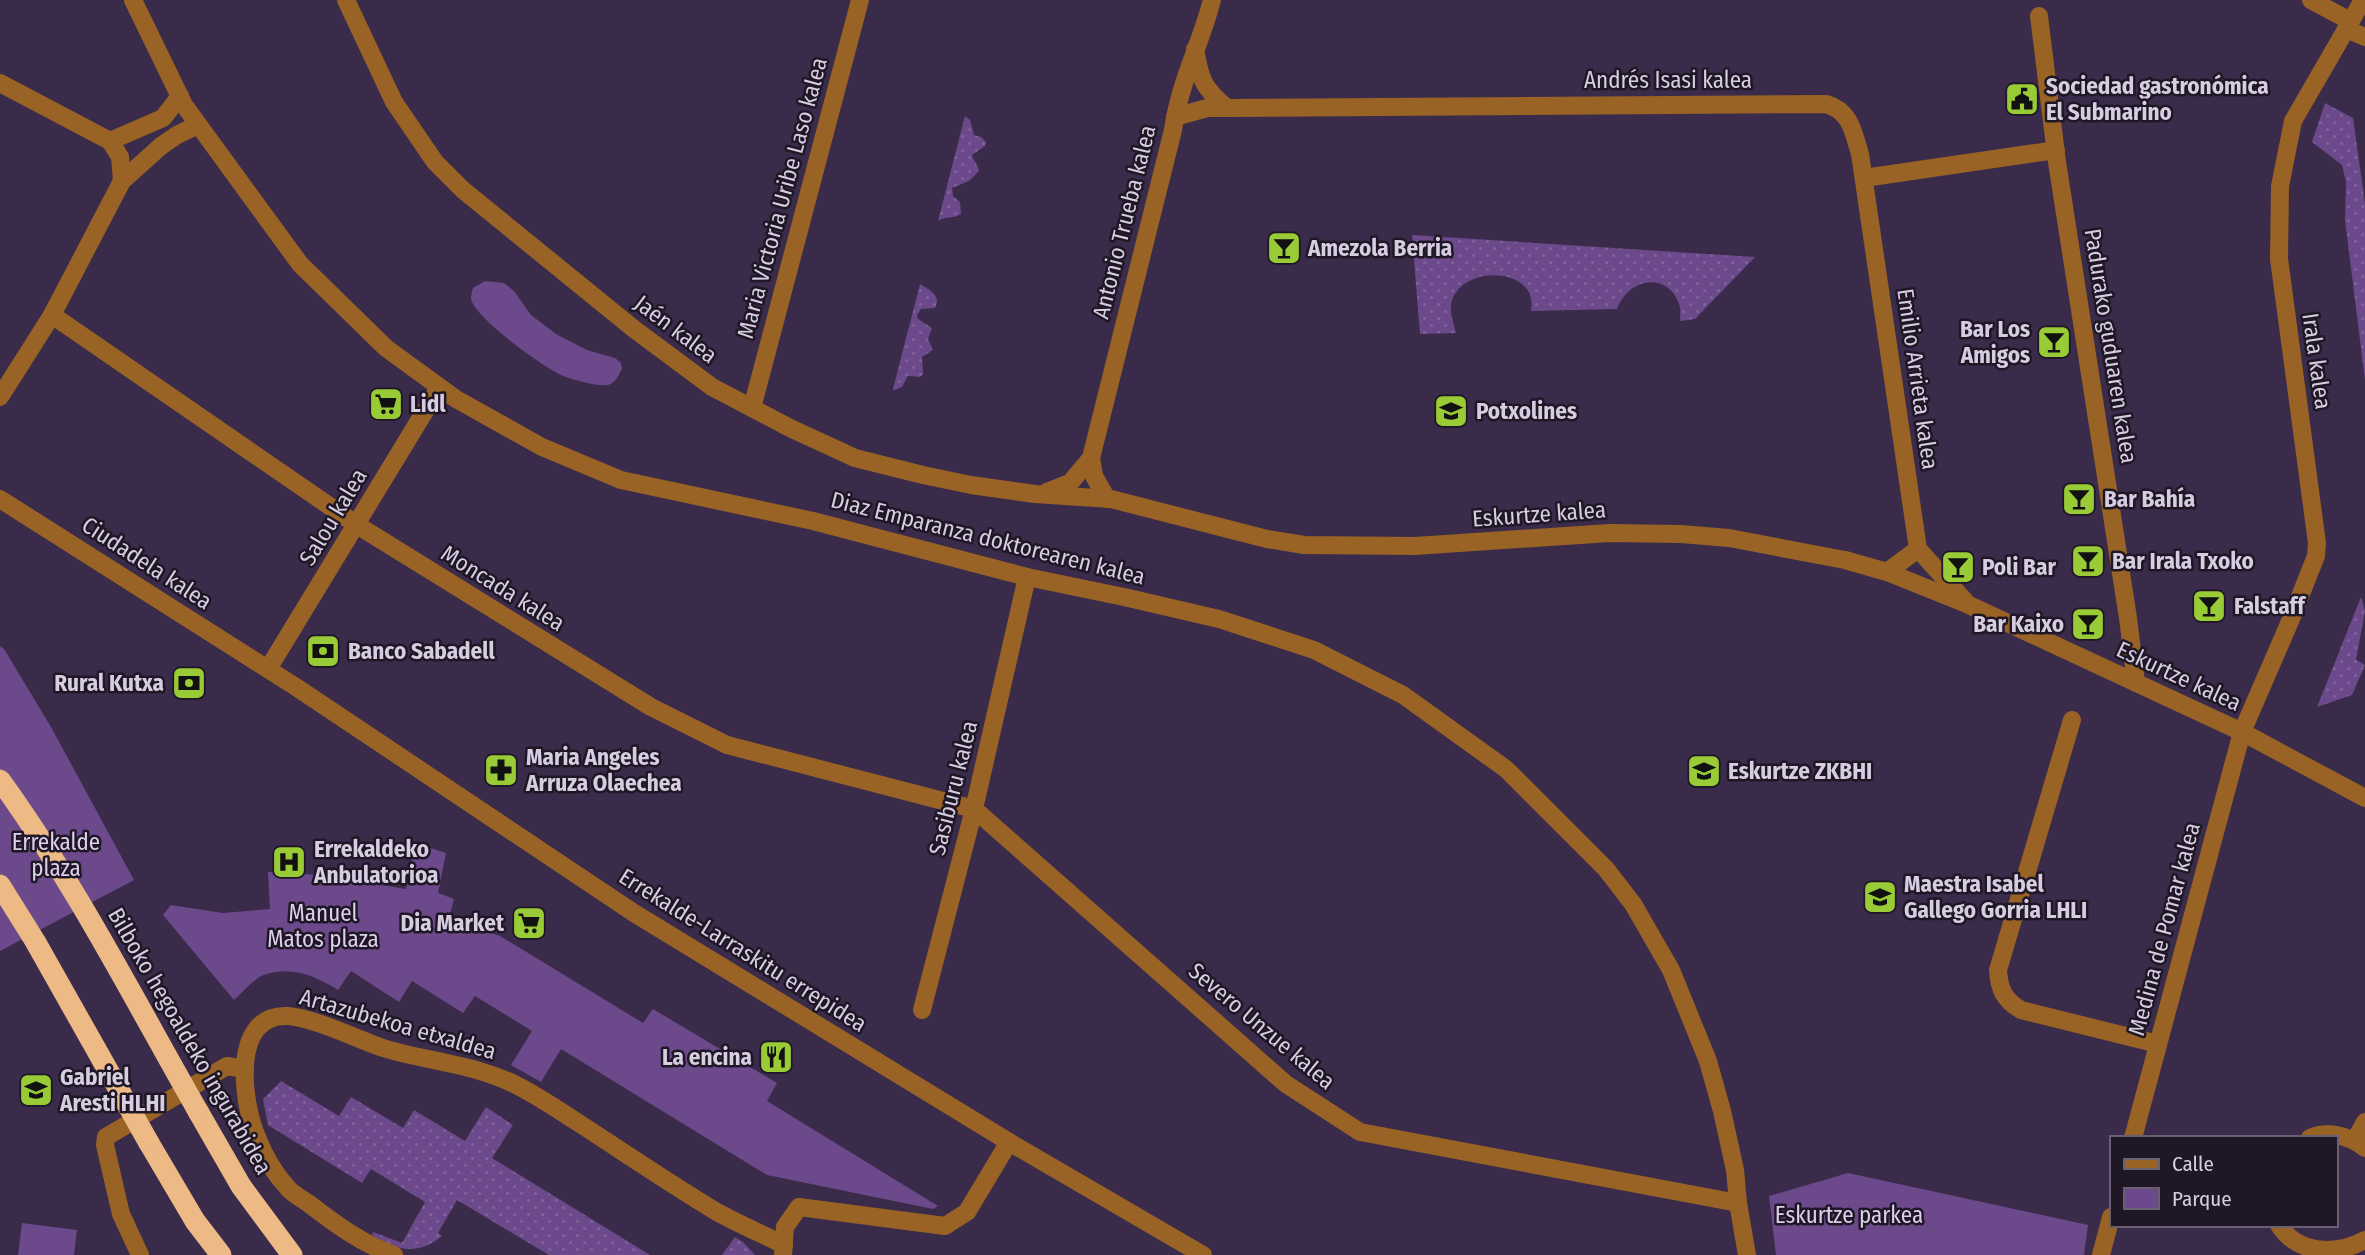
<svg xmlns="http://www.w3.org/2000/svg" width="2365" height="1255" font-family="'Fira Sans Condensed',sans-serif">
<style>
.grass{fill:url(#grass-dots)}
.green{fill:#6b498a}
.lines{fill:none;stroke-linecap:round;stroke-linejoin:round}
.minor{stroke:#986324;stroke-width:18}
.highway{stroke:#edb984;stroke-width:21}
.highway-bridge{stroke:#edb984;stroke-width:21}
.labels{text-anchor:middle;stroke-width:5;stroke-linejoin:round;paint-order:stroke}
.street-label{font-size:23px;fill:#d6cde1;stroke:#1f1726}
.poi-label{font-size:23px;font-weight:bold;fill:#d6cde1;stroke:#1f1726;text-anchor:start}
.park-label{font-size:23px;fill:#dccfeb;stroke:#1f1726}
</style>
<defs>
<pattern id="grass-dots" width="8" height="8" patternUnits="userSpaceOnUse" patternTransform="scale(1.75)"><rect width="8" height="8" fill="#6b498a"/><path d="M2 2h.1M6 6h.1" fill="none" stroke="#7f629a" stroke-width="1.8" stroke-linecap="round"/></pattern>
</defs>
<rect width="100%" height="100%" fill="#3b2b4b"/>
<g class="grass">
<polygon points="2325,103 2353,118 2365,204 2365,380 2345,220 2346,182 2342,165 2312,142"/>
<path d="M965 116 970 120 974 135 981 137 986 142 985 146 972 155C973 161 978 164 979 171L969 181 952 188 953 196 960 202 961 214C954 219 945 216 938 221Z"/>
<path d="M1412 235 1755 257 1695 319 1680 321C1680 316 1681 309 1679 304 1668 272 1629 277 1617 309L1531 311C1540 266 1458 263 1451 305 1450 315 1454 324 1456 333L1420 334Z"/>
<path d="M920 284C929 290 942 295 935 308L921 309 917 315 918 319 932 328 928 339 933 350 922 357 923 374 920 377 908 376 902 387 895 390 893 389Z"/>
<polygon points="2361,597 2365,611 2356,660 2365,665 2352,695 2317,707"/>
<path d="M281 1081 339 1116 351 1097 403 1128 414 1110 465 1141 486 1107 513 1125 492 1158 650 1255H549L457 1200 438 1233 442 1236C419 1255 397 1252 372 1235L373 1232 402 1243 425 1202 371 1169 362 1183 268 1125 263 1099Z"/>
<polygon points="735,1237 743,1242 755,1255 722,1255"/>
</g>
<g class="green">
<path d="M485 281 504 283 514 291 531 315 556 334 587 350 615 358 621 363 622 369C619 375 615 383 608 385 600 387 574 380 566 377 546 370 475 318 471 299 471 296 472 290 473 288Z"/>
<polygon points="0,646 4,649 51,727 134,880 0,951"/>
<path d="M415 843 446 853 438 893 454 899 449 918 500 936 643 1023 653 1009 777 1083 767 1101 938 1206 933 1209 767 1175 561 1049 541 1082 511 1065 532 1031 475 996 463 1013 412 981 399 1002 351 971 338 990C316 976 290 965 264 975 253 979 243 992 234 1000L163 915 171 905 223 913 270 909 268 872 322 875 406 889Z"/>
<polygon points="1848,1173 2088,1225 2084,1255 1776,1255 1769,1196"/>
<polygon points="22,1223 77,1230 74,1255 18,1255"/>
</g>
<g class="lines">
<g class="minor">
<polyline points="133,0 184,105 300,264 386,348 456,399 542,447 621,480 813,521 1027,577 1124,597 1219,619 1314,650 1403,695 1506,769 1606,869 1633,904 1671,970 1708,1061 1722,1111 1735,1170 1738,1203 1747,1255"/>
<polyline points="346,0 394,102 435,162 463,190 634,329 712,387 790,428 855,458 923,475 971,485 1035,494 1111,499 1267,539 1304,545 1415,546 1610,533 1681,534 1729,538 1845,560 1887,572 1969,605 2242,732 2365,798"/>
<polyline points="2311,0 2350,21"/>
<polyline points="2039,16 2057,162 2128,618 2136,683"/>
<polyline points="2346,29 2365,37"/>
<path d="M1195 49C1200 79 1203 88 1227 108"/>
<polyline points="0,83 110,141"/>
<path d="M1175 117 1207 108H1227L1826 104C1851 111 1853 132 1860 154L1918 549 1965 601"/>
<polyline points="110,141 163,118 180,96"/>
<polyline points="110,141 120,157 122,181"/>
<polyline points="1864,178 2056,150"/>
<polyline points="52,315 357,525 651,707 727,745 974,809 1286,1084 1360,1132 1738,1203"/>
<polyline points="0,397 52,315 122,181 161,146 177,135 198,125"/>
<polyline points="752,408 860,0"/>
<polyline points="1091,458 1094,476 1107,499"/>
<path d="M1047 492 1070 483 1091 458 1173 130C1180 81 1200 46 1212 0"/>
<polyline points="0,499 296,687 634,913 1009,1142 1203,1255"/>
<polyline points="1887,572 1918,549"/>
<polyline points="268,669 439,388"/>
<path d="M2072 720 1998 970C1999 989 2004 1000 2021 1010L2158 1044"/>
<polyline points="922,1010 974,809 1027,577"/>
<polyline points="2133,1138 2242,732 2291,619 2316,556 2317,543 2279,259 2280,186 2293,121 2363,0"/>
<path d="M2310 1138C2328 1130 2350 1136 2365 1148"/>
<polyline points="2355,1140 2365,1122"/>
<path d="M2279 1225C2298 1255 2337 1255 2365 1240"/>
<polyline points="140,1255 121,1214 105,1145 106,1137 227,1066 245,1069"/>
<path d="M394 1255C362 1244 334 1223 308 1203 301 1198 292 1194 287 1187 274 1173 264 1155 257 1137 242 1103 230 1013 288 1016 314 1018 357 1039 383 1048 429 1062 477 1064 520 1087 539 1097 557 1109 574 1120 622 1151 669 1183 717 1212 739 1224 762 1234 784 1245"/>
<polyline points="783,1255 785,1227 799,1207 945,1226 967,1212 1009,1142"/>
<polyline points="2101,1255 2111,1217"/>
</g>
<g class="highway">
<polyline points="199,1113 241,1186 292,1255"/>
<polyline points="149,1143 195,1221 221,1255"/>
</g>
<g class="highway-bridge">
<path d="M0 780C76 885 135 1001 199 1113"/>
<polyline points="0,885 35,941 149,1143"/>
</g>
</g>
<defs>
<g id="civic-square" transform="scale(1.75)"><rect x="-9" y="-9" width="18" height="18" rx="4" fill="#99cb36" stroke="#1f1726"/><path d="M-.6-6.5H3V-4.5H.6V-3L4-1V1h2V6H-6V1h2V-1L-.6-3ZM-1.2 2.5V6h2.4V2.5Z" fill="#111"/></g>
<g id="bar-square" transform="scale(1.75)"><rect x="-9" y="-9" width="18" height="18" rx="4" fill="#99cb36" stroke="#1f1726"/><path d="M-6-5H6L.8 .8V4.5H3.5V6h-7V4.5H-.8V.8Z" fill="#111"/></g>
<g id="supermarket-square" transform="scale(1.75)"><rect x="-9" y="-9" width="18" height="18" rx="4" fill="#99cb36" stroke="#1f1726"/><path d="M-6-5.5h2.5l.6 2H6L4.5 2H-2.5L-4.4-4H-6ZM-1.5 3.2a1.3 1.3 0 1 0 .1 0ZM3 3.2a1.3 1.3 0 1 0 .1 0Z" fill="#111"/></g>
<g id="school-square" transform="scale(1.75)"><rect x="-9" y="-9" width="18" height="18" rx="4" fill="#99cb36" stroke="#1f1726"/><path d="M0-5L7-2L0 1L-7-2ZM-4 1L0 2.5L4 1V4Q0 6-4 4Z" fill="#111"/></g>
<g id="bank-square" transform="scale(1.75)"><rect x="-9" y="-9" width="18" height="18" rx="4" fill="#99cb36" stroke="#1f1726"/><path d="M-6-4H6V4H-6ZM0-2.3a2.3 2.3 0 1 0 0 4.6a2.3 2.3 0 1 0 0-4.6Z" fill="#111"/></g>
<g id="pharmacy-square" transform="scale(1.75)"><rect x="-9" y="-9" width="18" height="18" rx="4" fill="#99cb36" stroke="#1f1726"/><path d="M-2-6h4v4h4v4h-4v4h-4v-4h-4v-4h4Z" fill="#111"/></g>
<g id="university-square" transform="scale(1.75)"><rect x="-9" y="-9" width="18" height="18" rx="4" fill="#99cb36" stroke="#1f1726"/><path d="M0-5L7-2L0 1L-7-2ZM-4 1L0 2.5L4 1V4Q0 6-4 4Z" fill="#111"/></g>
<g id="hospital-square" transform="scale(1.75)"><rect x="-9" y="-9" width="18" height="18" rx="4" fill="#99cb36" stroke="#1f1726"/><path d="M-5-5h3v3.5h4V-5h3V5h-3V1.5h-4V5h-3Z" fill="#111"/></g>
<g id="restaurant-square" transform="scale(1.75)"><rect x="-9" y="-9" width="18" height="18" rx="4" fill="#99cb36" stroke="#1f1726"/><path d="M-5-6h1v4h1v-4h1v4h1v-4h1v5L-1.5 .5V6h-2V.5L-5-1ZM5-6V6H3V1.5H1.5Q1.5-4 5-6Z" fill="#111"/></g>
</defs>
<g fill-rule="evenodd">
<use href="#civic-square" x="2022" y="99"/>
<use href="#bar-square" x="1284" y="248"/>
<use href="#bar-square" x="2054" y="342"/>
<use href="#supermarket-square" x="386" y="404"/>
<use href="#school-square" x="1451" y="411"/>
<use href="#bar-square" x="2079" y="499"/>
<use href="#bar-square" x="2088" y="561"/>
<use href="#bar-square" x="1958" y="567"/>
<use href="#bar-square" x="2209" y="606"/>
<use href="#bar-square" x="2088" y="624"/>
<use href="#bank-square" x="323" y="651"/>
<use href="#bank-square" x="189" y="683"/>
<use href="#pharmacy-square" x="501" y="770"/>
<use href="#university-square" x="1704" y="771"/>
<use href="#hospital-square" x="289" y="862"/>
<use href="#school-square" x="1880" y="897"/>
<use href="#supermarket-square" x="529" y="923"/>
<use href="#restaurant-square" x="776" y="1057"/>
<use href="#school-square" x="36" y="1090"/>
</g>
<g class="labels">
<g class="street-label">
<text x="1668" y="88">Andrés Isasi kalea</text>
<text transform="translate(782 198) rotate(-75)" y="8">Maria Victoria Uribe Laso kalea</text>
<text transform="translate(1124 222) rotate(-76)" y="8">Antonio Trueba kalea</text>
<text transform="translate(676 329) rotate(37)" y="8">Jaén kalea</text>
<text transform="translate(2111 346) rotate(81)" y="8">Padurako guduaren kalea</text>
<text transform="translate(2317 361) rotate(82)" y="8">Irala kalea</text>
<text transform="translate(1918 379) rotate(82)" y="8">Emilio Arrieta kalea</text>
<text transform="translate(1539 514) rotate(-4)" y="8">Eskurtze kalea</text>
<text transform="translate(333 517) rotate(-59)" y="8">Salou kalea</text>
<text transform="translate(988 538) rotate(14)" y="8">Diaz Emparanza doktorearen kalea</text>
<text transform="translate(147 563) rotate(33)" y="8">Ciudadela kalea</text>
<text transform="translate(503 588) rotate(32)" y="8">Moncada kalea</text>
<text transform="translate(2179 676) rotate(25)" y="8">Eskurtze kalea</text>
<text transform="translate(953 788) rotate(-76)" y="8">Sasiburu kalea</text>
<text transform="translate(2164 929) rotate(-75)" y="8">Medina de Pomar kalea</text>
<text transform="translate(743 950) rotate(32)" y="8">Errekalde-Larraskitu errepidea</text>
<text transform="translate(398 1024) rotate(16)" y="8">Artazubekoa etxaldea</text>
<text transform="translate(1262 1026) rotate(40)" y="8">Severo Unzue kalea</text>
<text transform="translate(190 1041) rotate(60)" y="8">Bilboko hegoaldeko ingurabidea</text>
</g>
<g class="poi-label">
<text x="2046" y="94">Sociedad gastronómica<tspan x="2046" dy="26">El Submarino</tspan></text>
<text x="1308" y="256">Amezola Berria</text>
<text x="2030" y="337" text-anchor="end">Bar Los<tspan x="2030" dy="26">Amigos</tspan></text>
<text x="410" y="412">Lidl</text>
<text x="1476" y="419">Potxolines</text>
<text x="2104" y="507">Bar Bahía</text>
<text x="2112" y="569">Bar Irala Txoko</text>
<text x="1982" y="575">Poli Bar</text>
<text x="2234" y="614">Falstaff</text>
<text x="2064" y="632" text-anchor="end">Bar Kaixo</text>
<text x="348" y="659">Banco Sabadell</text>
<text x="164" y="691" text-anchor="end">Rural Kutxa</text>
<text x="526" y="765">Maria Angeles<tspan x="526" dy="26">Arruza Olaechea</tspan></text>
<text x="1728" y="779">Eskurtze ZKBHI</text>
<text x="314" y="857">Errekaldeko<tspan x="314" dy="26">Anbulatorioa</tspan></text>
<text x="1904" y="892">Maestra Isabel<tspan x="1904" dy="26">Gallego Gorria LHLI</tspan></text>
<text x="504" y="931" text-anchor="end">Dia Market</text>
<text x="752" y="1065" text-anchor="end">La encina</text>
<text x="60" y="1085">Gabriel<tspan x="60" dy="26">Aresti HLHI</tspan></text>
</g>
<g class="park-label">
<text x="56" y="850">Errekalde<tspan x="56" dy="26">plaza</tspan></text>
<text x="323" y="921">Manuel<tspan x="323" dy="26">Matos plaza</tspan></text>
<text x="1849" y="1223">Eskurtze parkea</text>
</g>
</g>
<rect x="2110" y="1136" width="228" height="91" fill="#1f1726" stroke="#686071" stroke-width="2"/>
<rect x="2124" y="1159" width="35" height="10" fill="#986324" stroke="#686071" stroke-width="2"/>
<text x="2172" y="1171" font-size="21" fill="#d6cde1">Calle</text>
<rect x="2124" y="1188" width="35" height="21" fill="#6b498a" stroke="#686071" stroke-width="2"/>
<text x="2172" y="1206" font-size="21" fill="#d6cde1">Parque</text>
</svg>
